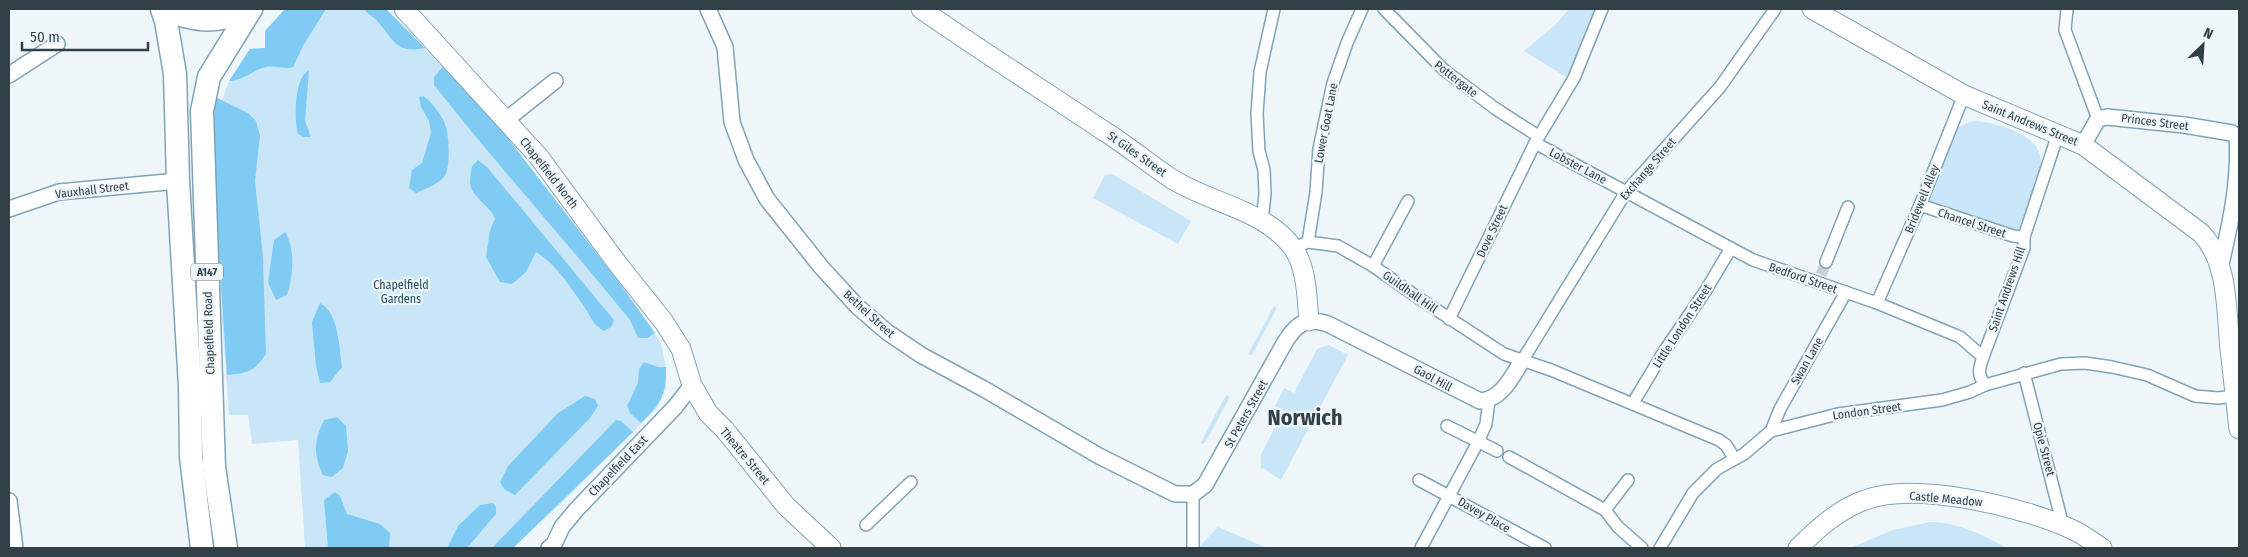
<svg xmlns="http://www.w3.org/2000/svg" width="2248" height="557" font-family="'Fira Sans Condensed',sans-serif">
<style>
.green{fill:#c8e6f7}
.forest{fill:#80cbf4}
.lines{fill:none;stroke-linecap:round;stroke-linejoin:round}
.pedestrian-tunnel{stroke:#c9d1d6;stroke-width:11;stroke-dasharray:11 5.5;stroke-linecap:butt}
.pedestrian-casing{stroke:#81a3b6;stroke-width:14}
.minor-casing{stroke:#81a3b6;stroke-width:18}
.tertiary-casing{stroke:#81a3b6;stroke-width:21}
.primary-casing{stroke:#81a3b6;stroke-width:25}
.pedestrian{stroke:#fff;stroke-width:11}
.minor{stroke:#fff;stroke-width:15}
.tertiary{stroke:#fff;stroke-width:19}
.primary{stroke:#fff;stroke-width:22}
.labels{text-anchor:middle;stroke-width:4.5;stroke-linejoin:round;paint-order:stroke}
.shield{fill:#eff6fa;stroke:#6a767d;stroke-width:1}
.shield-label{font-size:11px;font-weight:bold;fill:#313f47}
.street-label{font-size:12px;fill:#313f47;stroke:#eff6fa}
.park-label{font-size:12px;fill:#254f65;stroke:#eff6fa}
.town-label{font-size:22px;font-weight:bold;fill:#313f47;stroke:#eff6fa}
</style>
<rect width="100%" height="100%" fill="#eff6fa"/>
<g class="green">
<polygon points="285,9 386,9 493,119 621,285 661,343 666,367 666,388 656,409 574,491 513,548 305,548 298,440 252,444 248,415 229,415 216,236 215,97 222,100 229,81 250,49 265,48 265,31"/>
<polygon points="1569,9 1598,9 1574,65 1566,77 1524,51 1556,24"/>
<path d="M1978 121C1999 124 2039 134 2041 160 2042 180 2025 212 2018 231L2014 233 1927 203V198L1956 129 1969 122Z"/>
<polygon points="1112,174 1191,221 1178,244 1093,198 1105,175"/>
<polygon points="1274,306 1277,308 1252,355 1248,354"/>
<polygon points="1329,345 1348,355 1319,409 1317,419 1311,424 1281,480 1263,468 1261,469 1261,454 1284,411 1275,406 1284,388 1294,393 1317,349"/>
<polygon points="1226,395 1230,397 1205,443 1202,444 1201,442"/>
<path d="M1930 522C1957 522 1983 535 2007 548H1850L1893 530Z"/>
<polygon points="1218,527 1267,548 1198,548"/>
</g>
<g class="forest">
<path d="M285 9H326L303 46 293 67C284 70 275 65 266 67 253 70 243 81 229 81L250 49 265 48V31Z"/>
<path d="M363 9H386L425 48C396 54 395 41 378 22 374 17 368 14 363 9Z"/>
<path d="M443 67 493 119 621 285 655 333 647 338H638L630 320C566 241 497 165 434 85V77Z"/>
<path d="M309 70 305 121 311 137H304L298 134C294 119 294 77 309 70Z"/>
<path d="M423 96C432 102 443 116 446 127 449 138 451 169 444 177 437 185 425 189 416 193L409 188 412 170 422 163 431 133 429 121 421 107 419 97Z"/>
<path d="M215 97 248 113 256 121 260 136 255 181 263 257 266 354C254 372 247 373 227 375L213 168Z"/>
<path d="M478 160 487 167 614 320 611 327 604 331C593 325 591 317 585 308 571 288 556 264 536 252L526 272 512 284 500 282 486 257 490 230 495 219C491 206 471 197 470 183 470 178 471 172 472 166Z"/>
<path d="M285 232C296 250 293 276 287 295L276 300 268 282 274 240Z"/>
<path d="M320 303C339 313 339 346 342 367L330 382 320 383 316 366 312 322Z"/>
<path d="M644 362 658 367H666C666 397 661 403 641 423L630 413 627 406 638 383 639 369Z"/>
<polygon points="585,396 595,399 598,406 590,418 515,495 504,489 500,482 508,466 558,413"/>
<path d="M337 417 346 426 348 451 343 468 332 477 323 475C313 454 314 441 324 420Z"/>
<polygon points="616,420 621,421 633,432 513,548 492,548"/>
<polygon points="335,492 340,496 347,514 380,524 390,533 389,548 328,548 324,500"/>
<polygon points="493,503 496,507 496,514 467,548 447,548 458,526 480,505"/>
</g>
<g class="lines">
<polyline class="pedestrian-tunnel" points="1821,275 1826,262"/>
<g class="pedestrian-casing">
<g id="pedestrian">
<polyline points="1384,9 1444,70 1496,109 1538,136"/>
<polyline points="1602,9 1574,78 1535,143 1753,260 1877,303 1960,337 1983,357"/>
<polyline points="2067,9 2065,30 2098,119"/>
<polyline points="1920,205 2013,236 2024,237"/>
<polyline points="1262,221 1265,194 1264,170 1259,151 1257,114 1260,72 1274,9"/>
<polyline points="1308,242 1316,192 1319,149 1333,83 1347,43 1362,9"/>
<polyline points="1293,248 1308,242 1338,246 1373,266 1420,299 1504,354 1551,370 1719,440 1726,445 1734,458"/>
<polyline points="1826,262 1848,207"/>
<polyline points="1373,266 1408,201"/>
<polyline points="1877,303 1920,205 1964,95"/>
<polyline points="1449,319 1535,143"/>
<polyline points="1522,361 1626,192 1720,87 1775,9"/>
<polyline points="2024,373 2063,526"/>
<path d="M1985 385C1977 374 1979 369 1983 357L2024 248V237L2058 134"/>
<polyline points="1633,403 1663,353 1706,290 1731,248"/>
<polyline points="1447,426 1497,451"/>
<polyline points="1771,431 1780,409 1846,292"/>
<polyline points="1509,457 1605,510 1618,527 1642,548"/>
<polyline points="1419,480 1545,548"/>
<polyline points="1193,494 1193,548"/>
<polyline points="1605,510 1628,480"/>
<polyline points="866,525 911,482"/>
<polyline points="1421,548 1478,442 1486,424 1489,400"/>
<polyline points="1660,548 1693,493 1717,469 1744,454 1771,431 1838,414 1942,400 1970,392 1985,385 2061,364 2085,363 2112,367 2147,375 2195,396 2218,398 2235,396"/>
</g>
</g>
<g class="minor-casing">
<g id="minor">
<path d="M708 9 725 47 732 122 746 160 767 199 822 268 857 306 887 332 921 355 984 389 1099 456 1175 494H1193L1205 485 1285 342C1297 323 1306 317 1328 324L1480 401C1502 399 1511 378 1522 361"/>
<polyline points="9,75 57,44"/>
<polyline points="506,120 555,81"/>
<path d="M2083 145 2098 119 2107 117 2184 125 2232 133 2237 137C2240 181 2230 226 2220 268"/>
<polyline points="9,209 59,192 178,181"/>
<polyline points="9,501 15,548"/>
<polyline points="549,548 554,544 562,527 576,510 675,407 692,385"/>
</g>
</g>
<g class="tertiary-casing">
<g id="tertiary">
<polyline points="404,9 539,157 617,263 664,322 681,349 692,385 708,413 725,430 786,506 831,548"/>
<path d="M921 9C981 51 1043 90 1104 131 1128 146 1149 164 1172 179 1210 203 1266 210 1293 248 1307 267 1307 299 1309 321"/>
<path d="M1812 9 1964 95 2083 145 2201 233C2229 262 2226 311 2230 349 2233 376 2236 402 2239 429"/>
<path d="M1798 548C1817 529 1839 509 1865 500 1916 481 2025 507 2073 530 2083 534 2092 542 2102 548"/>
</g>
</g>
<g class="primary-casing">
<g id="primary">
<polyline points="162,9 166,21 175,74 178,181 190,386 191,457 202,548"/>
<path d="M163 9C198 22 216 24 251 9"/>
<polyline points="226,548 214,467 202,111 209,77 251,9"/>
</g>
</g>
<use href="#pedestrian" class="pedestrian"/>
<use href="#minor" class="minor"/>
<use href="#tertiary" class="tertiary"/>
<use href="#primary" class="primary"/>
</g>
<g class="labels">
<rect class="shield" x="191" y="263.5" width="32" height="17" rx="4"/>
<g class="shield-label">
<text x="207" y="276">A147</text>
</g>
<g class="street-label">
<text transform="translate(1456 79) rotate(38)" y="4">Pottergate</text>
<text transform="translate(2155 122) rotate(7)" y="4">Princes Street</text>
<text transform="translate(1326 123) rotate(-79)" y="4">Lower Goat Lane</text>
<text transform="translate(2030 123) rotate(22)" y="4">Saint Andrews Street</text>
<text transform="translate(1137 154) rotate(35)" y="4">St Giles Street</text>
<text transform="translate(1578 166) rotate(28)" y="4">Lobster Lane</text>
<text transform="translate(1648 169) rotate(-49)" y="4">Exchange Street</text>
<text transform="translate(549 173) rotate(52)" y="4">Chapelfield North</text>
<text transform="translate(92 190) rotate(-7)" y="4">Vauxhall Street</text>
<text transform="translate(1922 199) rotate(-68)" y="4">Bridewell Alley</text>
<text transform="translate(1972 223) rotate(18)" y="4">Chancel Street</text>
<text transform="translate(1492 231) rotate(-65)" y="4">Dove Street</text>
<text transform="translate(1803 278) rotate(19)" y="4">Bedford Street</text>
<text transform="translate(2007 289) rotate(-71)" y="4">Saint Andrews Hill</text>
<text transform="translate(1410 292) rotate(35)" y="4">Guildhall Hill</text>
<text transform="translate(869 314) rotate(42)" y="4">Bethel Street</text>
<text transform="translate(1682 326) rotate(-57)" y="4">Little London Street</text>
<text transform="translate(209 333) rotate(-92)" y="4">Chapelfield Road</text>
<text transform="translate(1807 361) rotate(-60)" y="4">Swan Lane</text>
<text transform="translate(1433 378) rotate(29)" y="4">Gaol Hill</text>
<text transform="translate(1867 411) rotate(-8)" y="4">London Street</text>
<text transform="translate(1246 414) rotate(-61)" y="4">St Peters Street</text>
<text transform="translate(2044 449) rotate(75)" y="4">Opie Street</text>
<text transform="translate(745 456) rotate(50)" y="4">Theatre Street</text>
<text transform="translate(618 466) rotate(-46)" y="4">Chapelfield East</text>
<text transform="translate(1946 499) rotate(5)" y="4">Castle Meadow</text>
<text transform="translate(1484 515) rotate(30)" y="4">Davey Place</text>
</g>
<g class="park-label">
<text x="401" y="289">Chapelfield<tspan x="401" dy="14">Gardens</tspan></text>
</g>
<g class="town-label">
<text x="1305" y="425">Norwich</text>
</g>
</g>
<rect width="2248" height="557" fill="none" stroke="#313f47" stroke-width="20"/>
<g transform="translate(2203 45) rotate(25)" stroke="#eff6fa" stroke-width="4" paint-order="stroke">
<path d="M0-4L9 19L0 12L-9 19Z" fill="#313f47"/>
<text y="-8" font-size="14" font-weight="bold" text-anchor="middle" fill="#313f47">N</text>
</g>
<path d="M22 42v8h126v-8" fill="none" stroke="#313f47" stroke-width="2.5"/>
<text x="30" y="42" font-size="15" fill="#313f47" stroke="#eff6fa" stroke-width="4" paint-order="stroke">50 m</text>
</svg>
